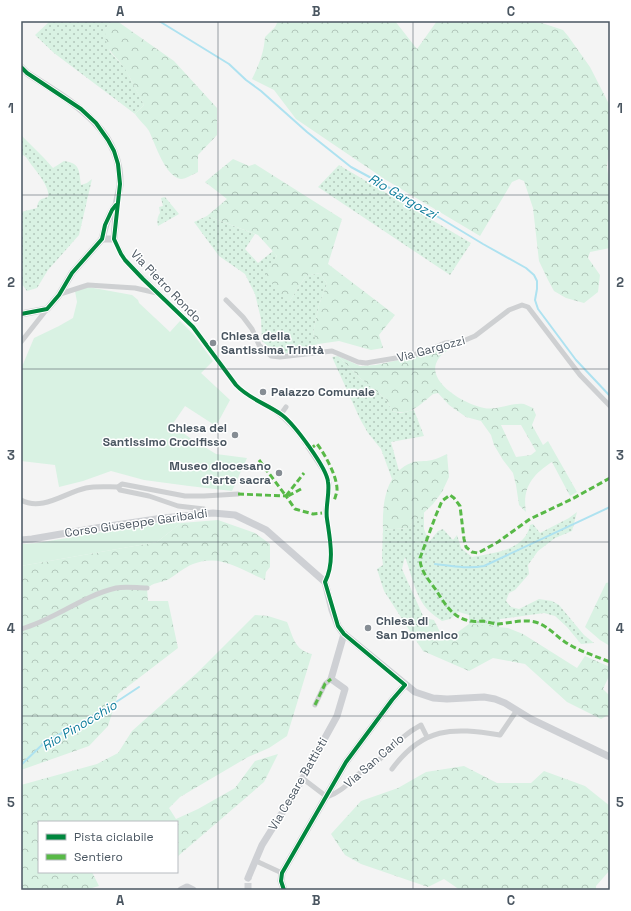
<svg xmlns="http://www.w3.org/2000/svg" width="631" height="911" font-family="'Space Grotesk',sans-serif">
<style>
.grass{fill:url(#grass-dots)}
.forest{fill:url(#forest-crowns);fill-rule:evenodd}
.green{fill:#d9f2e3}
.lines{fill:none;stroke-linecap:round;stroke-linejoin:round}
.stream{stroke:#aee2f0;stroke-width:2}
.minor-tunnel{stroke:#d2d4d7;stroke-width:5;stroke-dasharray:5 2.5;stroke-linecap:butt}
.secondary-tunnel{stroke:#d2d4d7;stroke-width:7;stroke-dasharray:7 3.5;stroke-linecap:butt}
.minor{stroke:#ced0d2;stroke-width:5}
.tertiary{stroke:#ced0d2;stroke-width:7}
.secondary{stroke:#ced0d4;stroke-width:7}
.quiet{stroke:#58b947;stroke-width:3;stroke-dasharray:6 3;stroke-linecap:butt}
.cycleway-casing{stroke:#fff;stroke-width:6}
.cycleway{stroke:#00873e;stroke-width:4}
.grid{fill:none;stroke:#4a5661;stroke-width:1;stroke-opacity:0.55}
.poi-dot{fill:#868d94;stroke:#fff;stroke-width:1.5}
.labels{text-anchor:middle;stroke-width:3;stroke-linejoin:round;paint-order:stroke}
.street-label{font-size:12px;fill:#4a5661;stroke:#fff}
.poi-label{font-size:12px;font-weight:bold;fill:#4a5661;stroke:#fff;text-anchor:start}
.water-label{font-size:13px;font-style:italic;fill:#0c7c9b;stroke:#fff}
.neatline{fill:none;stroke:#4a5661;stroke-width:1.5}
.grid-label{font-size:13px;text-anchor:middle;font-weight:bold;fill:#4a5661}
</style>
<defs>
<pattern id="grass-dots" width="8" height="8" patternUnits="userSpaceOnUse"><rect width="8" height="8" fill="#d9f2e3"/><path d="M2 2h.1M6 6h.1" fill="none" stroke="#b2c7bb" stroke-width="1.8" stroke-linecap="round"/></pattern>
<pattern id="forest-crowns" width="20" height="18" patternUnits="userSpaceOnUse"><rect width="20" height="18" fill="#d9f2e3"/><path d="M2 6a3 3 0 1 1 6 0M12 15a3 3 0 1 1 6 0" fill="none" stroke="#b2c7bb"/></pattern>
</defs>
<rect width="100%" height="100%" fill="#f4f4f4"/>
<g class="grass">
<polygon points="50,21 112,21 105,29 110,52 125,68 144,105 135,114 54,53 35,35"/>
<path d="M21 135 44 158 53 168 64 161C80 163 79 170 81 185L87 183 92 179 79 235 48 270 37 288 27 291 21 283V212L37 208C38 200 40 199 48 197 51 186 32 167 26 157L23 155 21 156Z"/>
<polygon points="339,165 471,243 450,275 318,187"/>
<path d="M165 197 179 214 158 226C157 222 157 217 160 213L159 207 163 206 161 198Z"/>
<polygon points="207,216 255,234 245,249 258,263 273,251 277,256 267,274 289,302 306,276 320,273 327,284 319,305 313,333 318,344 280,355 274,352 262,341 261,319 255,294 245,274 219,256 194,222"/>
<polygon points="338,356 360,378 386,399 392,411 400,413 414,410 424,436 391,442 399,471 392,479 381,449 368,433 360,419 332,357"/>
<path d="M424 512V529L429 542 438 531 443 529 453 540 457 535 461 548 472 557C493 553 525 551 530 525L533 524 540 533 569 518 577 512 572 531 555 538 538 551 528 565 529 574 515 590 509 593 506 601 511 607 519 609 539 599 552 601 559 605 584 635 594 643 581 644 567 627 555 616 544 613 500 619 499 628 469 624V615L459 612 450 619 442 621C438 618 433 615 429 611 415 597 412 575 405 557L402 569 424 618 406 625 384 591 377 569 383 565 382 557 383 530 408 528Z"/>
</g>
<g class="forest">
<path d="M112 21H117L174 61 217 108V135L198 155V172C193 174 186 179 181 179 165 177 155 143 149 131 146 126 139 120 135 114L144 105C137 93 132 80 125 69 114 52 105 53 105 29Z"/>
<path d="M278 21H395L417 49 437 21H525L542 23 563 30 568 36 590 67 610 106V141L607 167 610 188V248L590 252 588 258 600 275 598 292 584 303 566 298 554 291 548 280 539 261 533 208 524 181 519 179 512 182 480 236 386 180 296 119 274 90 252 79C259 65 264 52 265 37L275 27Z"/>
<polygon points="233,159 249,166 255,164 342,219 328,264 395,315 379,335 383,348 371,350 339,341 318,344 313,333 319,305 327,284 320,273 306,276 289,302 277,291 266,274 277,256 258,235 207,216 227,199 205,182"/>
<path d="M459 343C453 347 443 352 439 358 422 381 466 405 484 408 497 411 511 402 524 404 527 405 530 407 533 408L536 415 532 425 543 445 548 441 577 492 570 496 552 462C532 475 522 488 526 512L519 505 516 485 513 473 503 460 494 445 491 435 481 421 466 417 449 405 438 393 433 394C419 405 412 416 392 411L386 399 360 378 338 356 360 366 376 365 417 356 444 344ZM501 425H521L536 451 531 455 516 457Z"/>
<path d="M447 454 449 477 442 492 433 504 408 528 383 530C382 506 385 473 411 463 417 460 425 462 432 460 437 459 442 456 447 454Z"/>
<path d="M218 520 255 533 270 544V567L266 572 265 580 261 578C237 568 220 554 193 564 185 567 177 574 169 579 162 583 152 582 147 589L148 601H168L178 648 118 694 108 726 89 746 21 770V566L157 542 181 523Z"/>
<polygon points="610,582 610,646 600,640 585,627 606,583"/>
<path d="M255 615 268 616 287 622C293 636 294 650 312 654L287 736 269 748 248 757 180 797 169 808 176 819 198 809 235 788 255 761 278 754 264 782 177 857V822H39V872H92L99 886 85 890H21V785L97 764 118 753 132 731 197 673Z"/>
<polygon points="424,618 434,620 441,634 451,637 469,624 508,628 523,634 577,668 585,656 610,667 610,674 603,689 610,696 610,714 601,719 567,702 525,664 493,658 469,671 423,651 406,625"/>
<polygon points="464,766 497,783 531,783 544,771 585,786 610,806 610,870 596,886 596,890 460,890 444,879 428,887 361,864 345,855 331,834 361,801 398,788 426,772"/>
</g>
<g class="green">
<polygon points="88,287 132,295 138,300 139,303 170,332 180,321 194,335 213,361 201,373 230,400 216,426 185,406 172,425 190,438 216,454 247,458 232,491 189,486 144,480 111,471 83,481 59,487 55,465 21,461 21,369 34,338 59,326 73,318 77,302 75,291"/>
<polygon points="169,521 181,523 157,542 21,566 21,544 37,543"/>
</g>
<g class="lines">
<g class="stream">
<polyline points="159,21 229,64 246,80 261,91 307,132 351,167 397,192 483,244 526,268 534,275 537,281 537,289 535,300 538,309 576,360 610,396"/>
<path d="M435 564C452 566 467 569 484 566L610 507"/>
<polyline points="21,765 45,742 98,714 139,687"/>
</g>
<g class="minor-tunnel">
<polyline points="299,434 308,447"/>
<polyline points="326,510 327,522"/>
</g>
<polyline class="secondary-tunnel" points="248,890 248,878"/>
<g class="minor">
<path d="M114 239 125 260 193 327 236 385C245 395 256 400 268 406 281 414 290 423 299 434"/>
<polyline points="60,294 88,285 135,288 157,293"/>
<polyline points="226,300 243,317 252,329 259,345 271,356 280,357 332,351 358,362 366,363 408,356 424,352 445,343 463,341 475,336 509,310 522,305 528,307 580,375 610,406"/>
<polyline points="21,342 47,309"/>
<polyline points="281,414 286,407"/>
<polyline points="308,447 326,474 329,483 326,510"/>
<polyline points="118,487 120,490 149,496 178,506 204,509 207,513"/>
<path d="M21 500C42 512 66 492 86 488 96 486 107 487 118 487L122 484 185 496H204L238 494"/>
<path d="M325 582C334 563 331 541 327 522"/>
<path d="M21 629C54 620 82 596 116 588 126 586 137 588 147 588"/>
<polyline points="315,705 325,684 331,679"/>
<path d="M392 769C423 727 452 727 500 735L517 710"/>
<path d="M302 778 327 797C343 791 348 783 361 772 367 768 374 765 379 760 393 746 404 734 421 725L427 737"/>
<polyline points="256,861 282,873"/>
</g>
<g class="tertiary">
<path d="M21 67 27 73C68 100 122 127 120 185 119 192 117 199 116 206 116 217 115 228 114 239H102"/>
<path d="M102 239C105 227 108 215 116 205"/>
<polyline points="21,314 47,309 59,295 72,273 102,239"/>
</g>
<g class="secondary">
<polyline points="21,540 32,539 96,528 163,518 213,513 235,515 266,530 325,582 332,610 338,626 343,633 415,692 433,698 447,699 484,697 495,699 505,703 531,719 610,757"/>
<polyline points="248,878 262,845 294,794 337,716 345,689 331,679 344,634"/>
<polyline points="181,890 187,887 193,890"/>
<polyline points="284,890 281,881 282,873 346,762 392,700 405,685"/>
</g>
<g class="quiet">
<path d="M310 449 317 444C325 454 338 478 337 491 336 495 335 498 334 501"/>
<polyline points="259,460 286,496"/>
<path d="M610 478 572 499 530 519 498 542 478 553 472 552 466 547 464 539 460 506 454 498 450 495 442 501 436 515 420 558C420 571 429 580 436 590 445 604 453 619 471 621 475 622 479 621 483 621 488 622 494 624 498 624 510 623 523 619 535 622 547 625 556 636 565 642 579 651 595 656 610 662"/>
<polyline points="238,494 286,496 295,509 313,514 322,513"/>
<polyline points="286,496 304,473"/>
<polyline points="288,496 301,489"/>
<polyline points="315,705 325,684 331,679"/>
</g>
<g class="cycleway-casing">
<g id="cycleway">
<path d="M21 67 27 73 81 109 96 123 108 140 114 151 118 164 120 184 114 239 121 254 125 260 143 279 193 327 236 385C249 399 267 404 282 415 294 424 327 468 328 482 330 494 325 507 327 519 330 540 335 562 325 582L338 626 344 634 405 685 392 700 346 762 282 873 281 881 284 890"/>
<polyline points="21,314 47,309 59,295 72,273 102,239 105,225 112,210 116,205"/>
</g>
</g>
<use href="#cycleway" class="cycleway"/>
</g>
<path class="grid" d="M218 21V890M413 21V890M21 195H610M21 369H610M21 542H610M21 716H610"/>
<g class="poi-dot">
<circle cx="213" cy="343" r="4"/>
<circle cx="263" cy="392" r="4"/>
<circle cx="235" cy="435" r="4"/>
<circle cx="279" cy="473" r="4"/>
<circle cx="368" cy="628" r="4"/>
</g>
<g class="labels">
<g class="street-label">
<text transform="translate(166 286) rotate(46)" y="4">Via Pietro Rondo</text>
<text transform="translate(431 349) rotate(-15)" y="4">Via Gargozzi</text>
<text transform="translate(136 523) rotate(-8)" y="4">Corso Giuseppe Garibaldi</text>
<text transform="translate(374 761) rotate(-41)" y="4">Via San Carlo</text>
<text transform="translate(298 784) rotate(-60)" y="4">Via Cesare Battisti</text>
</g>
<g class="poi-label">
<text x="221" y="340">Chiesa della<tspan x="221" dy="14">Santissima Trinità</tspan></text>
<text x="271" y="396">Palazzo Comunale</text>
<text x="227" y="432" text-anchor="end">Chiesa del<tspan x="227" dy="14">Santissimo Crocifisso</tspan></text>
<text x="271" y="470" text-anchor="end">Museo diocesano<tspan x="271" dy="14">d'arte sacra</tspan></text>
<text x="376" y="625">Chiesa di<tspan x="376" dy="14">San Domenico</tspan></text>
</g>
<g class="water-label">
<text transform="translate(403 196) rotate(30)" y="5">Rio Gargozzi</text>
<text transform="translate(79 725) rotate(-31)" y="5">Rio Pinocchio</text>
</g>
</g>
<rect width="631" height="911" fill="none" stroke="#ffffff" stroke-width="44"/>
<rect x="38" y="821" width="140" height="52" fill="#ffffff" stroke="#b7bbc0"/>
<rect x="46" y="834" width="20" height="6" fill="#00873e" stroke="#b7bbc0"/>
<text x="74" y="841" font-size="12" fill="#4a5661">Pista ciclabile</text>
<rect x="46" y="854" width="20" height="6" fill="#58b947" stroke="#b7bbc0"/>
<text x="74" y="861" font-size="12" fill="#4a5661">Sentiero</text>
<rect x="22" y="22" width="587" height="867" class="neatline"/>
<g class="grid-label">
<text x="120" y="16">A</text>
<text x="316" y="16">B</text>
<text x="511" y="16">C</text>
<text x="11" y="113">1</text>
<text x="620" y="113">1</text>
<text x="11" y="287">2</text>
<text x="620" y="287">2</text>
<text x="11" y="460">3</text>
<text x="620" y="460">3</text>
<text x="11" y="633">4</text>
<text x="620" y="633">4</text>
<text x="11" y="807">5</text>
<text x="620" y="807">5</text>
<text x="120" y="905">A</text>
<text x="316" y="905">B</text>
<text x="511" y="905">C</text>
</g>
</svg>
